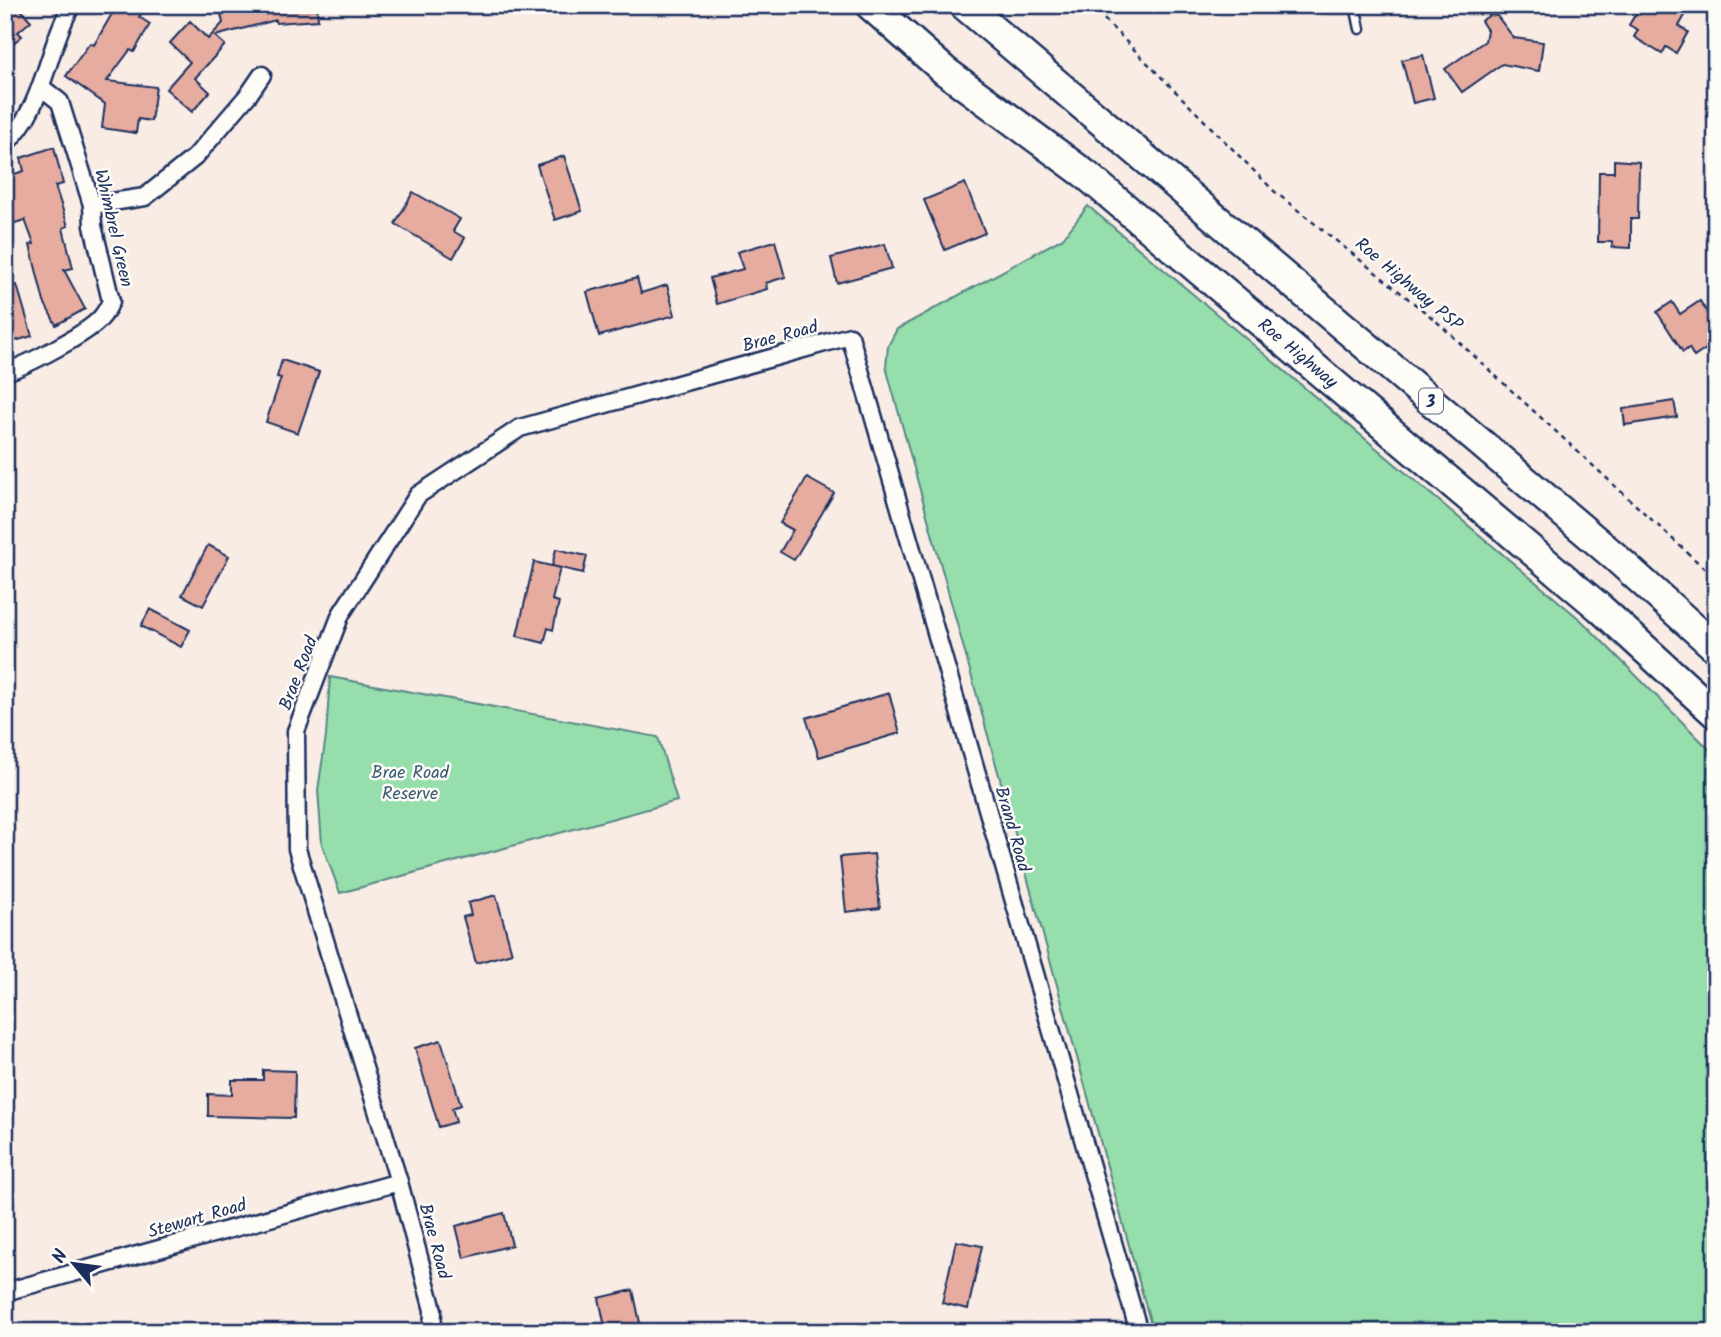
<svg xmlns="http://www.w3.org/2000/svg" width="1721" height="1337" font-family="Kalam,sans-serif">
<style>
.green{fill:#96deac;stroke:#588685;stroke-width:2}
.building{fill:#e5ac9f;stroke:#1b2f5e;stroke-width:2}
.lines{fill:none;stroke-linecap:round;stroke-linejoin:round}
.lane-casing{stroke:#1b2f5e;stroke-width:13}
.street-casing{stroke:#1b2f5e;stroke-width:21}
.highway-casing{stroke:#1b2f5e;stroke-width:33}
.path{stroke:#1b2f5e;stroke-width:2.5;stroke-dasharray:5 5;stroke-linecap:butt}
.lane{stroke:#fdfcf7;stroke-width:8}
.street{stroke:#fdfcf7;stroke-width:16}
.highway{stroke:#fdfcf7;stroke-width:28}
.labels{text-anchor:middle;stroke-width:5;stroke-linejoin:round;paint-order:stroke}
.shield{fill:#fdfcf7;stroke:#5f6c8c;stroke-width:2}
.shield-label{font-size:16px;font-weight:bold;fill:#1b2f5e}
.street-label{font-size:18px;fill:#1b2f5e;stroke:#fdfcf7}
.park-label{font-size:18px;fill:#3a5b72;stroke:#fdfcf7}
</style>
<rect width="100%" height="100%" fill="#f8ece5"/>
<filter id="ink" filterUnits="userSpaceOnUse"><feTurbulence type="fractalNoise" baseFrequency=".0143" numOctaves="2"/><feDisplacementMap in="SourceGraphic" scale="14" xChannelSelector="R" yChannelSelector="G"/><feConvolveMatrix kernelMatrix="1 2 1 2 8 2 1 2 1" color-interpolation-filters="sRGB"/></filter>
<g filter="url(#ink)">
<g class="green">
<polygon points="1088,206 1582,621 1716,756 1716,1332 1153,1332 886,367 888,346 897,329 1063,238"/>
<polygon points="330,677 658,737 677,801 340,893 322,844 318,790 326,736"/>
</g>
<g class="building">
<polygon points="5,5 17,5 31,21 18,32 22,36 5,50"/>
<polygon points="117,5 146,5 139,17 150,24 134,52 130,50 107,81 156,87 151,121 138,119 136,133 102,128 105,104 66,76 90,43 94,45"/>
<polygon points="219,5 317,5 318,20 276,23 276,20 215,36 225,45 195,78 210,92 192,112 166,89 190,62 170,43 190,21 208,39 223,23"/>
<polygon points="1641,5 1691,5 1679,26 1688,32 1676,53 1666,47 1662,54 1634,37 1638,30 1629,25"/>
<polygon points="1490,15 1497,16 1514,38 1543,42 1539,71 1502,64 1462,92 1445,69 1485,41 1487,30 1481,21"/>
<polygon points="1423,55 1434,98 1413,103 1402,60"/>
<polygon points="54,147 63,184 55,186 68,226 63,228 73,268 64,270 85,309 56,325 44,302 30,245 34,244 25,220 5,226 5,177 24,171 21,158"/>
<polygon points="564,156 582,211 555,220 537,165"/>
<polygon points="1614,160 1639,162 1638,219 1631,219 1631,248 1612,247 1612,242 1598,242 1599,172 1614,172"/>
<polygon points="965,183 985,233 945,250 924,200"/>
<polygon points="413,192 460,219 453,231 465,238 453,258 395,224"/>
<polygon points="775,241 785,277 766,283 767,289 717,304 710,278 743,269 737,252"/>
<polygon points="885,244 892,268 837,283 831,258"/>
<polygon points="637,278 641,293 667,285 675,315 599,336 587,292"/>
<polygon points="17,285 32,336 5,344 5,289"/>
<polygon points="1700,301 1710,317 1716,313 1716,342 1694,357 1689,348 1683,352 1657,312 1672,302 1680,314"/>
<polygon points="282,360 319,372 298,433 266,422 281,378 277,377"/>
<polygon points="1674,401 1677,417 1625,425 1623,409"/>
<polygon points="807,478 834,493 794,560 780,552 793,530 780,523"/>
<polygon points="208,545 229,556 203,606 182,595"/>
<polygon points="556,549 587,556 583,573 552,566"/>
<polygon points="534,562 560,568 552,600 559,602 553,630 548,628 544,643 517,636"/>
<polygon points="150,609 190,630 181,647 141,626"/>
<polygon points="889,693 900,733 819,757 806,718"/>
<polygon points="874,854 880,908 846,912 840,857"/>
<polygon points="496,895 512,953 476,963 463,917 471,915 468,903"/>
<polygon points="441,1040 461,1105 452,1108 456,1122 439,1127 415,1048"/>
<polygon points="263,1070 295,1071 294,1118 208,1116 208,1094 232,1095 232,1080 263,1080"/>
<polygon points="504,1213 512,1245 464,1258 456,1226"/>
<polygon points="956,1241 982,1246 968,1309 942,1303"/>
<polygon points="633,1290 642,1332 606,1332 599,1298"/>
</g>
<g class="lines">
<g class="lane-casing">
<polyline id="lane" points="1355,5 1360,29"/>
</g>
<g class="street-casing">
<g id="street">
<path d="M5 144C45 108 46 49 72 5"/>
<polyline points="92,205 145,197 195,157 249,94 262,75"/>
<path d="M5 372C26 366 84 335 99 320 105 314 108 308 111 301L93 226 92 205 60 102 41 87"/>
<polyline points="5,1292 399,1182"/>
<polyline points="432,1332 433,1310 399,1182 297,849 296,731 341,614 418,495 520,428 850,336 1139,1332"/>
</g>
</g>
<g class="highway-casing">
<g id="highway">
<polyline points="870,5 945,71 1085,174 1600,608 1716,714"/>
<polyline points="964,5 1613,555 1716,648"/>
</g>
</g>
<polyline class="path" points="1090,5 1274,191 1435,320 1716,579"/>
<use href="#lane" class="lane"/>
<use href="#street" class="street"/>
<use href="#highway" class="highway"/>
</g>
</g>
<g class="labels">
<rect class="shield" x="1419" y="388.5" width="24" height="25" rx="5"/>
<g class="shield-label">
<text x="1431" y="407">3</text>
</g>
<g class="street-label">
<text transform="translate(114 228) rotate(77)" y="6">Whimbrel Green</text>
<text transform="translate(1409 284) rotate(40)" y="6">Roe Highway PSP</text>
<text transform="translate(780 336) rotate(-15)" y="6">Brae Road</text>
<text transform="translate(1298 353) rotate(40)" y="6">Roe Highway</text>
<text transform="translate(298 673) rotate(-69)" y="6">Brae Road</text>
<text transform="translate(1013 829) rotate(74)" y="6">Brand Road</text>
<text transform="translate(197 1218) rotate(-16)" y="6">Stewart Road</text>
<text transform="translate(435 1241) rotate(75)" y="6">Brae Road</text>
</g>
<g class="park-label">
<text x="410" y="778">Brae Road<tspan x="410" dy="21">Reserve</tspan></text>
</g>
</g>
<rect width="1721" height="1337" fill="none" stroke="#fdfcf7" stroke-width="28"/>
<rect x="14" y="14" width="1693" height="1309" fill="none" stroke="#1b2f5e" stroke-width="2.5" filter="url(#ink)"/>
<g transform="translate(74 1264) rotate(299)" stroke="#fdfcf7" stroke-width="5" paint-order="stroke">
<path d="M0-5L12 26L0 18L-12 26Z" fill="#1b2f5e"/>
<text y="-10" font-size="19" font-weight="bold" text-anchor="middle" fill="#1b2f5e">N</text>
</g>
</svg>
